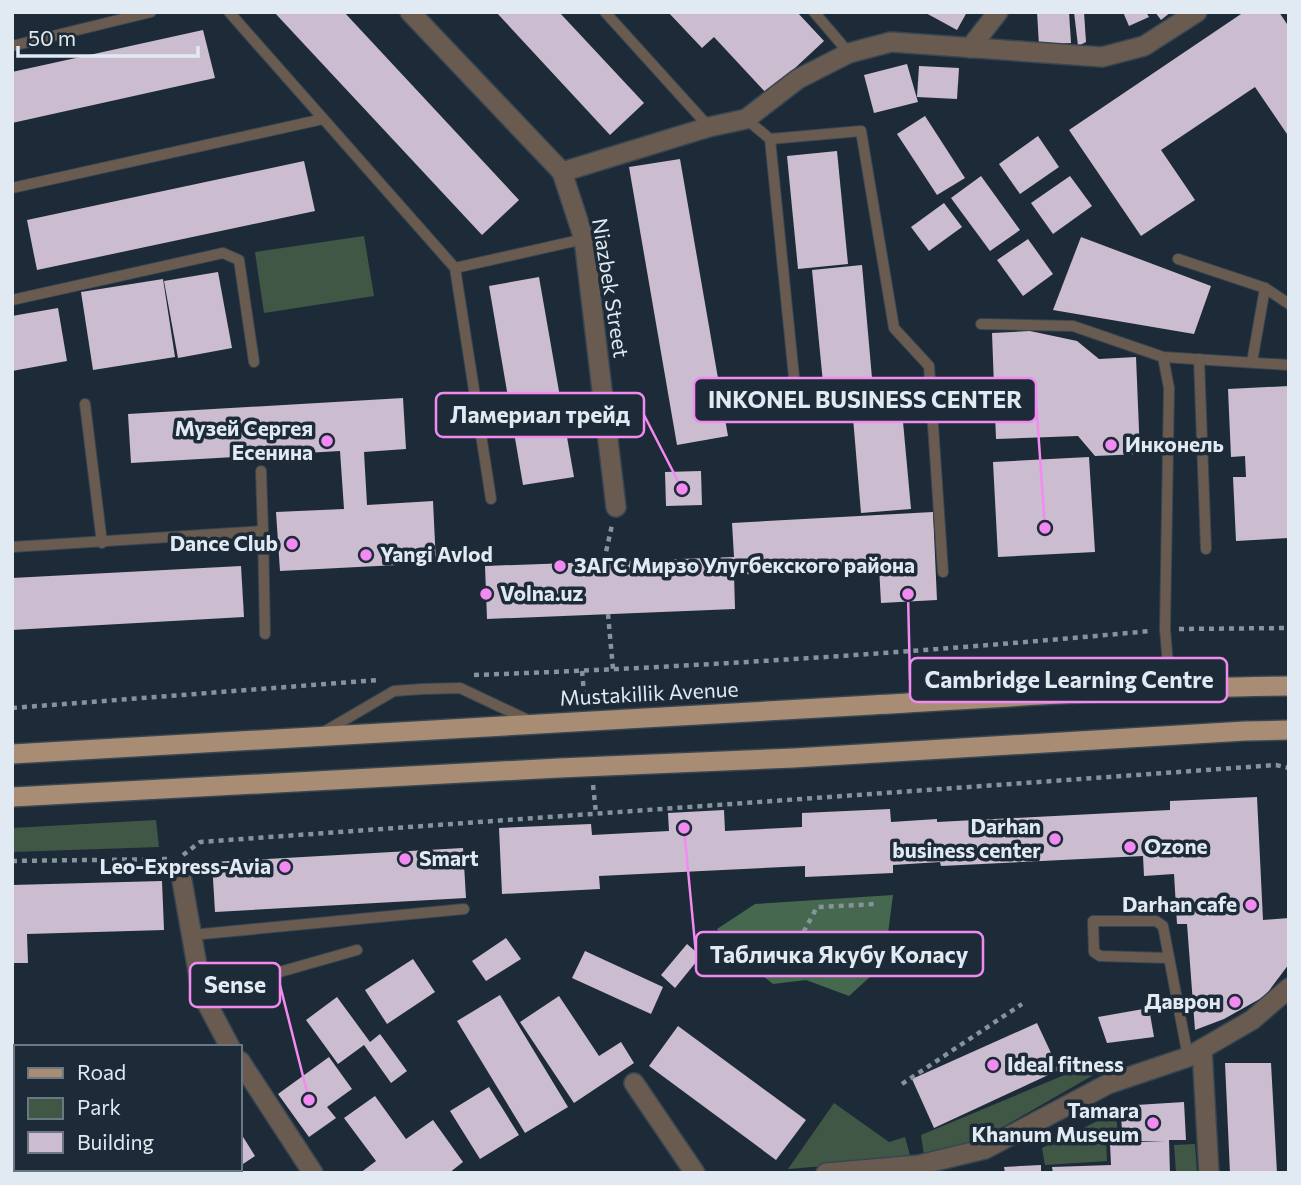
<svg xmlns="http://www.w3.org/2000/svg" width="1301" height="1185" font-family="Commissioner,sans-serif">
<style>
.green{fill:#405746}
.forest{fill:#45684f}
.building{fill:#cbbccf}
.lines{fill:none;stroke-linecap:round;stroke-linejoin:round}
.service-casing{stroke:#384652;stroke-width:12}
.minor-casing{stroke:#384652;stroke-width:22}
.tertiary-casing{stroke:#384652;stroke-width:22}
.primary-casing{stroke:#384652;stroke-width:22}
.path{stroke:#86929c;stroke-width:4.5;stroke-dasharray:5 5;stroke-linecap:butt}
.service{stroke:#695b4f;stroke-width:10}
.minor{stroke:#695b4f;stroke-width:19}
.tertiary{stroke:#695b4f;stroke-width:19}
.primary{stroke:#a88c73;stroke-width:19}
.poi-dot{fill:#f38af2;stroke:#1d2b38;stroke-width:2.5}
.labels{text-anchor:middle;stroke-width:7;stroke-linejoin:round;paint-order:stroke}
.street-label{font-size:21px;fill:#e1eaf2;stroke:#1d2b38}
.poi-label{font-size:21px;font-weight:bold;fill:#e1eaf2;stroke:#1d2b38;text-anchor:end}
.leader{fill:none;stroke:#f38af2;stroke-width:2.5}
.callout-dot{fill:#f38af2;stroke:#1d2b38;stroke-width:2.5}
.callout{fill:#1d2b38;stroke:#f38af2;stroke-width:2.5}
.callout-label{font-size:23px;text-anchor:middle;font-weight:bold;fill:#e1eaf2}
</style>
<rect width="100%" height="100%" fill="#1d2b38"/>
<g class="green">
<polygon points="364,236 374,296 264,313 255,252"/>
<polygon points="156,820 159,847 12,852 12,828"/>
<polygon points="1093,1063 1097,1073 961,1151 924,1155 921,1135"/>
<polygon points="834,1103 889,1142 905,1137 911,1159 788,1169"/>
<polygon points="1116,1112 1118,1137 1106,1139 1107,1161 1045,1165 1042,1148"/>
<polygon points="1195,1144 1197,1173 1176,1173 1174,1145"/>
</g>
<polygon class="forest" points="893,895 884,964 849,996 806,980 773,984 725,946 717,929 755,904"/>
<g class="building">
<polygon points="274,12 344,12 519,200 482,235"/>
<polygon points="496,12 559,12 644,103 610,135"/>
<polygon points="668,12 797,12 824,41 767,94 714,37 702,48"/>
<polygon points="924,12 967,12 957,30"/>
<polygon points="1037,12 1069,12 1071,43 1039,45"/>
<polygon points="1074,12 1084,12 1086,42 1078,46"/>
<polygon points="1123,12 1146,12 1149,17 1129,26"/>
<polygon points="1155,12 1171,12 1161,20"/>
<polygon points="1244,12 1279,12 1289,27 1289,137 1255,87 1161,150 1195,200 1141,236 1069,130"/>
<polygon points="203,30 215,78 12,123 12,72"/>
<polygon points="907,64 918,102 874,113 864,75"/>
<polygon points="919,66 959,68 957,99 917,97"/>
<polygon points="925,116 965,178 937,195 897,134"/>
<polygon points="1038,136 1059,167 1020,194 999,164"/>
<polygon points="837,151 848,264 798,269 787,156"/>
<polygon points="680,159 728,436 677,445 629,167"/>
<polygon points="304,161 315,211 37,270 27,220"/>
<polygon points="981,176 1020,230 990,251 951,198"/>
<polygon points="1070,176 1092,206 1053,234 1031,203"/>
<polygon points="944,203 962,227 929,251 911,227"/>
<polygon points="1081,237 1211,286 1194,334 1053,310"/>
<polygon points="1028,239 1053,274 1023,296 997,260"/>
<polygon points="862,265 872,378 823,383 812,270"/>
<polygon points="218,272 232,348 178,358 164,281"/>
<polygon points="539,277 574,477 523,485 489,286"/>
<polygon points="163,279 175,357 93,370 81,292"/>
<polygon points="58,308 67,361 12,371 12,316"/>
<polygon points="1030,331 1077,341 1099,359 1136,357 1140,454 1095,456 1078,436 996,439 992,333"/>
<polygon points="899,378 911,509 861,513 850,382"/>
<polygon points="1289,386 1289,538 1236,541 1233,477 1246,477 1245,456 1231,457 1228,389"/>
<polygon points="403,398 406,449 364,452 367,505 433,501 436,563 280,571 276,512 344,509 340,451 131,463 128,414"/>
<polygon points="1089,457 1095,552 998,557 993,462"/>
<polygon points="701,471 702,505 666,506 665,472"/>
<polygon points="933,512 937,600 881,603 879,567 734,575 735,609 487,619 485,566 734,557 732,523"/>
<polygon points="241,566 244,617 12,630 12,578"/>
<polygon points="1257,797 1263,920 1289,918 1289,964 1265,996 1224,1019 1195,1030 1187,924 1177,924 1174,874 1144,876 1143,856 941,866 940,862 893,865 893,873 805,877 805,866 599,876 600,889 502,894 499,828 591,824 592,835 669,831 668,813 724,810 725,831 802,827 802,813 890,809 891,822 937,819 937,822 1170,810 1170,801"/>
<polygon points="463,848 466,898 215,912 212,862"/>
<polygon points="162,881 164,930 27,934 28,963 12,963 12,885"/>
<polygon points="506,938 521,959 486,981 472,961"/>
<polygon points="687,944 701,956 675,988 661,975"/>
<polygon points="585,951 663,987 651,1014 572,978"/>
<polygon points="413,959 435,992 387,1024 365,990"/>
<polygon points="500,995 568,1107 525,1133 457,1021"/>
<polygon points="559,996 599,1056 621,1042 634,1063 574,1103 520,1022"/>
<polygon points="337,997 370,1042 380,1034 407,1071 391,1083 364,1045 338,1064 306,1020"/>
<polygon points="1149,1008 1154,1037 1107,1043 1098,1017"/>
<polygon points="1037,1023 1059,1070 934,1128 912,1079"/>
<polygon points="678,1026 806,1120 776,1160 649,1066"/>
<polygon points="329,1057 352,1089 327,1107 336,1118 309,1137 278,1094"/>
<polygon points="1225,1063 1271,1063 1277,1173 1230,1173"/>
<polygon points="489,1087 519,1135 480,1159 450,1111"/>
<polygon points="375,1096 406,1139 433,1120 463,1162 449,1173 360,1173 376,1161 344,1118"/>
<polygon points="1184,1102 1186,1140 1169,1140 1170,1173 1053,1173 1052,1167 1111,1165 1110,1143 1165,1141 1123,1141 1120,1106"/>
<polygon points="240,1132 255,1156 240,1166"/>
<polygon points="12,1136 16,1142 16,1169 33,1169 35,1173 12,1173"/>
<polygon points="1041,1165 1041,1173 1005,1173 1004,1167"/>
<polygon points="127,1169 235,1169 230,1173 122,1173"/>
</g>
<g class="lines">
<g class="service-casing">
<g id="service">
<polyline points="229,12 455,268 491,499"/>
<polyline points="605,12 709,127"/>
<polyline points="814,12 849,53"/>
<polyline points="12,46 151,12"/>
<polyline points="746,119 770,139 797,407"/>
<polyline points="770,139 861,131 894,328 929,366 943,572"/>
<polyline points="12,188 323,119"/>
<polyline points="1178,259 1265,288"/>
<polyline points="455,268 584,239"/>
<polyline points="12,300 223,253 239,260 254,362"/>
<polyline points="981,324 1073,326 1163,357 1289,365"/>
<polyline points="1163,357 1169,388 1165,629 1170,689"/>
<polyline points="1199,359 1206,549"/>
<polyline points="1252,362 1265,288 1289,304"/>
<polyline points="85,404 102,543"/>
<polyline points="261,471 263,531"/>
<polyline points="12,547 263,531 265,634"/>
<polyline points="322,733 394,691 423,689 460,688 530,721"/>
<polyline points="192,935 464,909"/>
<polyline points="1168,958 1100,956 1094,952 1093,921 1156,921 1163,926 1188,1057"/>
<polyline points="202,994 357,950"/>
</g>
</g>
<g class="minor-casing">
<g id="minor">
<polyline points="970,48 998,12"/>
<polyline points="562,172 709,127 746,119 798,79 849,53 891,42 1102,57 1144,46 1197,12"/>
<polyline points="181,875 202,994 230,1047"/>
<polyline points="1202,1049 1209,1173"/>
<polyline points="240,1061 313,1173"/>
<polyline points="634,1083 695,1173"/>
<polyline points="826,1173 919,1165 985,1149 1108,1084 1188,1057 1252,1020 1289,988"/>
</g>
</g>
<g class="tertiary-casing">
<polyline id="tertiary" points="410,12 562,172 584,239 616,507"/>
</g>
<g class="primary-casing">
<g id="primary">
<path d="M12 754C299 739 585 720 872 705 1011 697 1150 687 1289 686"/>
<polyline points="12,797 559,768 794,758 1245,731 1289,730"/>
</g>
</g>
<g class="path">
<polyline points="604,561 612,525"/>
<polyline points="608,614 613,669"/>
<polyline points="1179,629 1289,628"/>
<polyline points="582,671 584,693"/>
<path d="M474 675C700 667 925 652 1150 631"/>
<polyline points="12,708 378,680"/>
<polyline points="593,785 596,813"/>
<polyline points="183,855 200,842 1276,765 1289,768"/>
<polyline points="12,861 169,859"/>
<polyline points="780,976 817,907 876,904"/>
<polyline points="902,1084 1022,1004"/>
</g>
<use href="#service" class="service"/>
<use href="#minor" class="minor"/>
<use href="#tertiary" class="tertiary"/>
<use href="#primary" class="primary"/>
</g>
<g class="poi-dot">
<circle cx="327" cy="441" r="7"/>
<circle cx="1111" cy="445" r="7"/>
<circle cx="292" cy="544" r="7"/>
<circle cx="366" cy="555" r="7"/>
<circle cx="560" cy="566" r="7"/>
<circle cx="486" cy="594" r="7"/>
<circle cx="1055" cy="839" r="7"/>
<circle cx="1130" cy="847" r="7"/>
<circle cx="405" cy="859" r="7"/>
<circle cx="285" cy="867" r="7"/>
<circle cx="1251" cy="905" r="7"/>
<circle cx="1235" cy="1002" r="7"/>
<circle cx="993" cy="1065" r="7"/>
<circle cx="1153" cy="1123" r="7"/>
</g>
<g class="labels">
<g class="street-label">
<text transform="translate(610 288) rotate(81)" y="7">Niazbek Street</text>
<text transform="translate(649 694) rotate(-3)" y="7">Mustakillik Avenue</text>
</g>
<g class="poi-label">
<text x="313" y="436">Музей Сергея<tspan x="313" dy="24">Есенина</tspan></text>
<text x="1125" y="452" text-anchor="start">Инконель</text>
<text x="278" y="551">Dance Club</text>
<text x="380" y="562" text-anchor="start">Yangi Avlod</text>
<text x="574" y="573" text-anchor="start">ЗАГС Мирзо Улугбекского района</text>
<text x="500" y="601" text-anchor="start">Volna.uz</text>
<text x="1041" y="834">Darhan<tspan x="1041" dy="24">business center</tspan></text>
<text x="1144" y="854" text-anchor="start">Ozone</text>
<text x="419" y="866" text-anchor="start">Smart</text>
<text x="271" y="874">Leo-Express-Avia</text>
<text x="1237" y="912">Darhan cafe</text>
<text x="1221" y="1009">Даврон</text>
<text x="1007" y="1072" text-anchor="start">Ideal fitness</text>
<text x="1139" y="1118">Tamara<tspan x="1139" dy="24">Khanum Museum</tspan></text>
</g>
</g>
<path class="leader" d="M1045 528L1036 400M682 489L644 415M908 594L910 680M684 828L696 954M309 1100L280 985"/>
<g class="callout-dot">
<circle cx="1045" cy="528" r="7"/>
<circle cx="682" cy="489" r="7"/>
<circle cx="908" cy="594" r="7"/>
<circle cx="684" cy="828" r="7"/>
<circle cx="309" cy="1100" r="7"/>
</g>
<g class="callout">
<rect x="694" y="378" width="342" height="44" rx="7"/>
<rect x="436" y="393" width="208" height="44" rx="7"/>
<rect x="910" y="658" width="317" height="44" rx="7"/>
<rect x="696" y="932" width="287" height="44" rx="7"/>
<rect x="190" y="963" width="90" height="44" rx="7"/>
</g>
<g class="callout-label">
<text x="865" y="408">INKONEL BUSINESS CENTER</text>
<text x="540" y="423">Ламериал трейд</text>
<text x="1069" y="688">Cambridge Learning Centre</text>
<text x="839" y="963">Табличка Якубу Коласу</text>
<text x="235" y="993">Sense</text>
</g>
<rect width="1301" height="1185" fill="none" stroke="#e1eaf2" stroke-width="28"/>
<rect x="14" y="1045" width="228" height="126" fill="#1d2b38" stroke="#6b7782" stroke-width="2"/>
<rect x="28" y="1068" width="35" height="10" fill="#a88c73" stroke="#6b7782" stroke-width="2"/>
<text x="77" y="1080" font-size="21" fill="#e1eaf2">Road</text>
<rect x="28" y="1098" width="35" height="21" fill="#405746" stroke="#6b7782" stroke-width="2"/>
<text x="77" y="1115" font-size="21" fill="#e1eaf2">Park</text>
<rect x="28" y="1132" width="35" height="21" fill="#cbbccf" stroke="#6b7782" stroke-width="2"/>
<text x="77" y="1150" font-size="21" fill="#e1eaf2">Building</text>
<path d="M18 46v10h180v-10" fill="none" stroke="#e1eaf2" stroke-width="3.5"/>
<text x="28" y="46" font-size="21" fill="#e1eaf2" stroke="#1d2b38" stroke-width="5" paint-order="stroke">50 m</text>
</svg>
